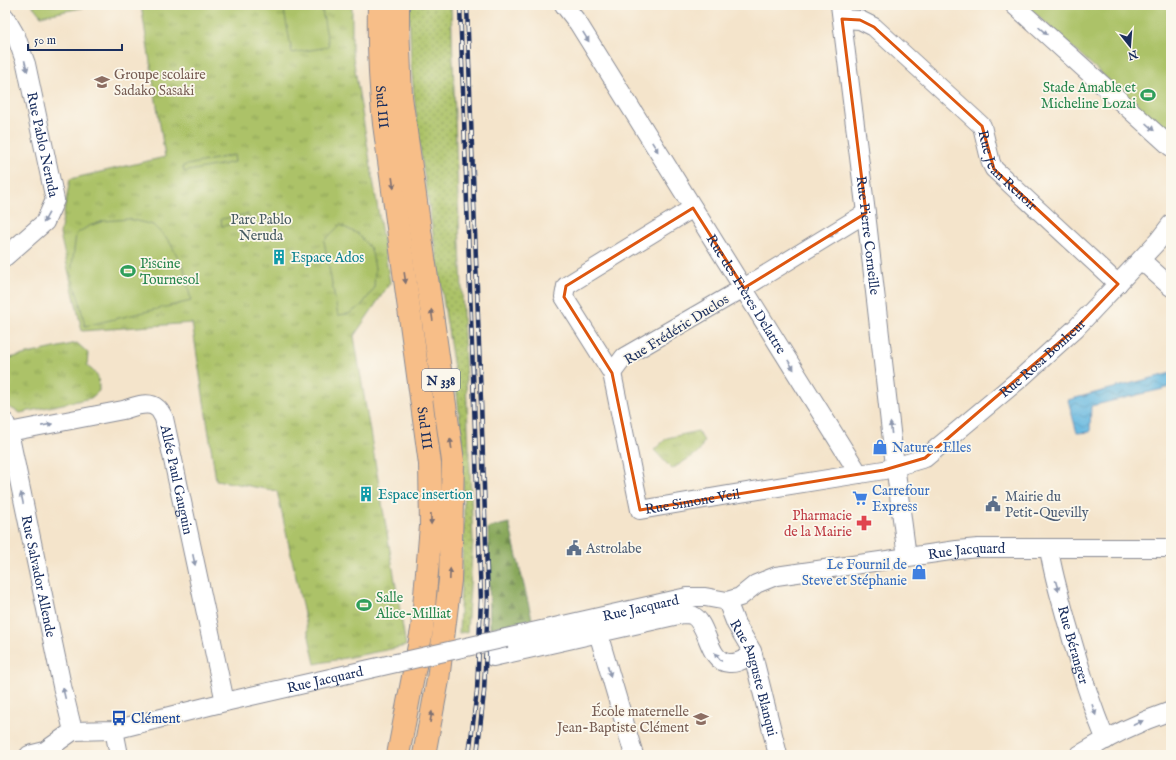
<svg xmlns="http://www.w3.org/2000/svg" width="1176" height="760" font-family="'IM FELL English',serif">
<style>
.grass{fill:url(#grass-dots);stroke:#647862}
.forest{fill:url(#forest-firs);stroke:#526c5d}
.park{fill:url(#park-tufts);stroke:#647862}
.garden{fill:#acc267;stroke:#647862}
.water{fill:url(#water-waves);stroke:#40739f}
.lines{fill:none;stroke-linecap:round;stroke-linejoin:round}
.minor-casing{stroke:#888a94;stroke-width:20}
.highway-casing{stroke:#888a94;stroke-width:24}
.minor{stroke:#fff;stroke-width:18}
.highway{stroke:#f7be88;stroke-width:22}
.rail-casing{stroke:#1b2f5e;stroke-width:4.5}
.rail{stroke:#fbf7ec;stroke-width:3;stroke-dasharray:9;stroke-linecap:butt}
.minor-bridge-casing{stroke:#888a94;stroke-width:20;stroke-linecap:butt}
.minor-bridge{stroke:#fff;stroke-width:18}
.oneway{fill:#8d97ae}
.oneway2{fill:#7e6f71}
.marked{fill:none;stroke:#de5710;stroke-width:3;stroke-linejoin:round}
.labels{text-anchor:middle;stroke-width:3.5;stroke-linejoin:round;paint-order:stroke}
.shield{fill:#fbf7ec;stroke:#5e6b89;stroke-width:1}
.shield-label{font-size:13px;font-weight:bold;fill:#1b2f5e}
.education-label{font-size:14px;fill:#785e54;stroke:#fbf7ec;text-anchor:start}
.leisure-label{font-size:14px;fill:#27864d;stroke:#fbf7ec;text-anchor:start}
.street-label{font-size:14px;fill:#1b2f5e;stroke:#fbf7ec}
.park-label{font-size:14px;fill:#465b61;stroke:#fbf7ec}
.culture-label{font-size:14px;fill:#0d838f;stroke:#fbf7ec;text-anchor:start}
.shop-label{font-size:14px;fill:#366cbe;stroke:#fbf7ec;text-anchor:start}
.service-label{font-size:14px;fill:#4e5e75;stroke:#fbf7ec;text-anchor:start}
.health-label{font-size:14px;fill:#be3a42;stroke:#fbf7ec;text-anchor:end}
.transit-label{font-size:14px;fill:#164399;stroke:#fbf7ec;text-anchor:start}
</style>
<defs>
<pattern id="grass-dots" width="8" height="8" patternUnits="userSpaceOnUse"><rect width="8" height="8" fill="#acc267"/><path d="M2 2h.1M6 6h.1" fill="none" stroke="#8b9e58" stroke-width="1.8" stroke-linecap="round"/></pattern>
<pattern id="forest-firs" width="22" height="20" patternUnits="userSpaceOnUse"><rect width="22" height="20" fill="#89a85c"/><path d="M5 1l3.5 6h-7zM16 11l3.5 6h-7z" fill="#6f894f"/></pattern>
<pattern id="park-tufts" width="24" height="20" patternUnits="userSpaceOnUse"><rect width="24" height="20" fill="#acc267"/><path d="M3 7l-1-3M5 7V3M7 7l1-3M15 17l-1-3M17 17v-4M19 17l1-3" fill="none" stroke="#8b9e58"/></pattern>
<pattern id="water-waves" width="16" height="10" patternUnits="userSpaceOnUse"><rect width="16" height="10" fill="#64b7e0"/><path d="M0 5q4-4 8 0t8 0" fill="none" stroke="#5295b9"/></pattern>
</defs>
<rect width="100%" height="100%" fill="#fbf7ec"/>
<filter id="ink" filterUnits="userSpaceOnUse"><feTurbulence type="fractalNoise" baseFrequency=".025" numOctaves="2"/><feDisplacementMap in="SourceGraphic" scale="8" xChannelSelector="R" yChannelSelector="G"/><feConvolveMatrix kernelMatrix="1 2 1 2 8 2 1 2 1" color-interpolation-filters="sRGB"/></filter>
<filter id="wash" filterUnits="userSpaceOnUse"><feTurbulence type="fractalNoise" baseFrequency=".012" numOctaves="4" result="noise"/><feDisplacementMap in="SourceGraphic" scale="16" xChannelSelector="R" yChannelSelector="G"/><feGaussianBlur stdDeviation="0.9" result="paint"/><feColorMatrix in="noise" values="0 0 0 0 0 0 0 0 0 0 0 0 0 0 0 0 0 1.4 0 .05"/><feComposite in="paint" operator="in"/></filter>
<g filter="url(#wash)">
<rect width="100%" height="100%" fill="#f4e4cb"/>
<polygon class="grass" points="409,5 451,5 458,199 473,540 467,632 459,633 464,515 461,431 455,375 418,136 411,64"/>
<polygon class="forest" points="509,523 532,619 490,628 488,528"/>
<g class="park">
<polygon points="32,5 96,5 41,16"/>
<polygon points="141,5 352,5 352,51 390,283 354,336 406,646 315,664 277,491 216,480 192,323 82,331 60,234 70,179 165,157"/>
<path d="M77 343 88 353 87 366C98 374 99 377 99 391L91 398 20 413 5 405V359Z"/>
<polygon points="698,431 704,441 699,452 672,469 654,450 667,438"/>
</g>
<g class="garden">
<polygon points="283,5 321,5 329,47 292,53"/>
<polygon points="1026,5 1171,5 1171,137"/>
<polygon points="234,155 235,162 184,172 183,166"/>
<polygon points="248,214 250,221 222,226 221,219"/>
<polygon points="129,219 153,225 169,241 184,268 191,301 85,326 79,300 71,274 76,234 89,226 104,221"/>
<polygon points="340,225 358,234 371,249 375,268 374,289 361,306 348,314 338,315 324,241"/>
</g>
<polygon class="water" points="1171,373 1171,387 1091,406 1090,432 1077,433 1068,400"/>
</g>
<g filter="url(#ink)">
<g class="lines">
<g class="minor-casing">
<g id="minor">
<path id="s1" d="M564 5 578 23 859 474"/>
<path id="s2" d="M840 5 866 213 893 449 907 557"/>
<polyline points="1014,5 1171,147"/>
<path id="s3" d="M5 17 16 36 26 64 55 200 45 222 5 257"/>
<path id="s4" d="M842 19 860 20 874 27 982 126 991 163 994 169 1118 284"/>
<path id="s5" d="M693 208 566 286 564 297 612 373 640 510 728 495 884 470 925 458 1022 377 1076 328 1158 241 1171 224"/>
<polyline points="1141,260 1171,287"/>
<polyline points="612,373 624,357 747,286 866,213"/>
<path id="s6" d="M5 422 9 432 62 686 73 731"/>
<path id="s7" d="M9 432 123 410C133 407 148 400 157 408 160 410 162 415 164 418L225 702"/>
<path id="s8" d="M1049 548C1052 572 1060 596 1066 619 1078 660 1089 701 1106 740"/>
<path id="s9" d="M727 601 736 624 752 651 778 755"/>
<polyline points="598,633 634,755"/>
<path id="s10" d="M506 638 687 597H705L727 601 740 597 756 584 776 576 957 550 978 548H1171"/>
<path d="M493 657 683 614C686 614 689 614 692 615 709 623 707 662 729 663 737 664 746 658 753 655"/>
<polyline points="114,730 119,755"/>
<path id="s11" d="M73 731 114 730 225 702 396 663"/>
<polyline points="29,755 45,751 73,731"/>
<path d="M1079 755C1108 737 1138 722 1171 711"/>
</g>
</g>
<g class="highway-casing">
<g id="highway">
<path id="s12" d="M379 5C378 45 380 84 384 124L430 464 431 526 422 630 398 755"/>
<polyline points="398,5 398,25 401,97 453,461 450,580 438,680 424,755"/>
</g>
</g>
<use href="#minor" class="minor"/>
<use href="#highway" class="highway"/>
<g class="rail-casing">
<g id="rail">
<polyline points="460,5 481,600 477,691 469,755"/>
<polyline points="467,5 488,600 484,692 477,755"/>
</g>
</g>
<use href="#rail" class="rail"/>
<g class="minor-bridge-casing">
<polyline id="minor-bridge" points="396,663 506,638"/>
</g>
<use href="#minor-bridge" class="minor-bridge"/>
</g>
<defs><path id="oneway-solid" d="M-6-.8H1V-3.2L6.5 0L1 3.2V.8H-6Z"/></defs>
<g class="oneway">
<use href="#oneway-solid" transform="translate(1043 31) rotate(42)"/>
<use href="#oneway-solid" transform="translate(586 37) rotate(58)"/>
<use href="#oneway-solid" transform="translate(26 66) rotate(75)"/>
<use href="#oneway-solid" transform="translate(1150 127) rotate(42)"/>
<use href="#oneway-solid" transform="translate(655 147) rotate(58)"/>
<use href="#oneway-solid" transform="translate(46 218) rotate(119)"/>
<use href="#oneway-solid" transform="translate(833 234) rotate(149)"/>
<use href="#oneway-solid" transform="translate(791 365) rotate(58)"/>
<use href="#oneway-solid" transform="translate(47 425) rotate(-11)"/>
<use href="#oneway-solid" transform="translate(891 428) rotate(-96)"/>
<use href="#oneway-solid" transform="translate(22 498) rotate(-102)"/>
<use href="#oneway-solid" transform="translate(194 560) rotate(78)"/>
<use href="#oneway-solid" transform="translate(1057 586) rotate(74)"/>
<use href="#oneway-solid" transform="translate(718 657) rotate(-130)"/>
<use href="#oneway-solid" transform="translate(609 671) rotate(74)"/>
<use href="#oneway-solid" transform="translate(64 693) rotate(-103)"/>
<use href="#oneway-solid" transform="translate(1094 710) rotate(71)"/>
<use href="#oneway-solid" transform="translate(1138 723) rotate(-25)"/>
</g>
<g class="oneway2">
<use href="#oneway-solid" transform="translate(393 183) rotate(82)"/>
<use href="#oneway-solid" transform="translate(405 278) rotate(82)"/>
<use href="#oneway-solid" transform="translate(432 315) rotate(-98)"/>
<use href="#oneway-solid" transform="translate(451 444) rotate(-98)"/>
<use href="#oneway-solid" transform="translate(431 519) rotate(89)"/>
<use href="#oneway-solid" transform="translate(450 574) rotate(-88)"/>
<use href="#oneway-solid" transform="translate(431 717) rotate(-80)"/>
</g>
</g>
<path class="marked" d="M842 19 860 20 874 27 982 126 994 169 1118 284 1076 328 925 458 884 470 640 510 612 373 564 297 566 286 693 208 744 288 866 213Z"/>
<defs>
<g id="school-bare" transform="scale(1.2)"><path d="M0-5L7-2L0 1L-7-2ZM-4 1L0 2.5L4 1V4Q0 6-4 4Z" fill="#8d6e63" stroke="#fbf7ec" stroke-width="2.5" paint-order="stroke"/></g>
<g id="stadium-bare" transform="scale(1.2)"><path d="M0-5a6.5 5 0 1 0 0 10a6.5 5 0 1 0 0-10ZM-3.5-1.8h7v3.6h-7Z" fill="#2e9e5b" stroke="#fbf7ec" stroke-width="2.5" paint-order="stroke"/></g>
<g id="building-bare" transform="scale(1.2)"><path d="M-4-6H4V6H1V3H-1V6H-4ZM-2.5-4.3h1.7v1.8h-1.7ZM.8-4.3h1.7v1.8H.8ZM-2.5-1h1.7V.8h-1.7ZM.8-1h1.7V.8H.8Z" fill="#0f9aa8" stroke="#fbf7ec" stroke-width="2.5" paint-order="stroke"/></g>
<g id="shop-bare" transform="scale(1.2)"><path d="M-5-2.5h2.3a2.7 3.5 0 0 1 5.4 0H5L5.5 6h-11ZM-1.5-2.5h3a1.5 2.3 0 0 0-3 0Z" fill="#3f7fe0" stroke="#fbf7ec" stroke-width="2.5" paint-order="stroke"/></g>
<g id="supermarket-bare" transform="scale(1.2)"><path d="M-6-5.5h2.5l.6 2H6L4.5 2H-2.5L-4.4-4H-6ZM-1.5 3.2a1.3 1.3 0 1 0 .1 0ZM3 3.2a1.3 1.3 0 1 0 .1 0Z" fill="#3f7fe0" stroke="#fbf7ec" stroke-width="2.5" paint-order="stroke"/></g>
<g id="civic-bare" transform="scale(1.2)"><path d="M-.6-6.5H3V-4.5H.6V-3L4-1V1h2V6H-6V1h2V-1L-.6-3ZM-1.2 2.5V6h2.4V2.5Z" fill="#5c6f8a" stroke="#fbf7ec" stroke-width="2.5" paint-order="stroke"/></g>
<g id="pharmacy-bare" transform="scale(1.2)"><path d="M-2-6h4v4h4v4h-4v4h-4v-4h-4v-4h4Z" fill="#e0444e" stroke="#fbf7ec" stroke-width="2.5" paint-order="stroke"/></g>
<g id="bus-bare" transform="scale(1.2)"><path d="M-5-6H5V4H4V6H2V4H-2V6H-4V4H-5ZM-3.5-4V0h7V-4ZM-3.5 1.2v1.5H-2V1.2ZM2 1.2v1.5H3.5V1.2Z" fill="#1a4fb4" stroke="#fbf7ec" stroke-width="2.5" paint-order="stroke"/></g>
</defs>
<g fill-rule="evenodd">
<use href="#school-bare" x="102" y="82"/>
<use href="#stadium-bare" x="1148" y="95"/>
<use href="#building-bare" x="279" y="257"/>
<use href="#stadium-bare" x="128" y="271"/>
<use href="#shop-bare" x="880" y="447"/>
<use href="#building-bare" x="366" y="494"/>
<use href="#supermarket-bare" x="860" y="498"/>
<use href="#civic-bare" x="993" y="504"/>
<use href="#pharmacy-bare" x="864" y="523"/>
<use href="#civic-bare" x="574" y="548"/>
<use href="#shop-bare" x="919" y="572"/>
<use href="#stadium-bare" x="364" y="605"/>
<use href="#bus-bare" x="119" y="718"/>
<use href="#school-bare" x="701" y="719"/>
</g>
<g class="labels">
<rect class="shield" x="422" y="369" width="38" height="22" rx="3"/>
<g class="shield-label">
<text x="441" y="385">N 338</text>
</g>
<g class="education-label">
<text x="114" y="79">Groupe scolaire<tspan x="114" dy="16">Sadako Sasaki</tspan></text>
<text x="689" y="716" text-anchor="end">École maternelle<tspan x="689" dy="16">Jean-Baptiste Clément</tspan></text>
</g>
<g class="leisure-label">
<text x="1136" y="92" text-anchor="end">Stade Amable et<tspan x="1136" dy="16">Micheline Lozai</tspan></text>
<text x="140" y="268">Piscine<tspan x="140" dy="16">Tournesol</tspan></text>
<text x="376" y="602">Salle<tspan x="376" dy="16">Alice-Milliat</tspan></text>
</g>
<g class="street-label">
<text dy="5" stroke="none"><textPath href="#s12" startOffset="102">Sud III</textPath></text>
<text dy="5" stroke="none"><textPath href="#s3" startOffset="134">Rue Pablo Neruda</textPath></text>
<text dy="5" stroke="none"><textPath href="#s4" startOffset="233">Rue Jean Renoir</textPath></text>
<text dy="5" stroke="none"><textPath href="#s2" startOffset="232">Rue Pierre Corneille</textPath></text>
<text dy="5" stroke="none"><textPath href="#s1" startOffset="342">Rue des Frères Delattre</textPath></text>
<text transform="translate(676 329) rotate(-32)" y="5">Rue Frédéric Duclos</text>
<text dy="5" stroke="none"><textPath href="#s5" startOffset="834">Rue Rosa Bonheur</textPath></text>
<text dy="5" stroke="none"><textPath href="#s12" startOffset="426">Sud III</textPath></text>
<text dy="5" stroke="none"><textPath href="#s7" startOffset="227">Allée Paul Gauguin</textPath></text>
<text dy="5" stroke="none"><textPath href="#s5" startOffset="443">Rue Simone Veil</textPath></text>
<text dy="5" stroke="none"><textPath href="#s10" startOffset="474">Rue Jacquard</textPath></text>
<text dy="5" stroke="none"><textPath href="#s6" startOffset="158">Rue Salvador Allende</textPath></text>
<text dy="5" stroke="none"><textPath href="#s10" startOffset="138">Rue Jacquard</textPath></text>
<text dy="5" stroke="none"><textPath href="#s8" startOffset="100">Rue Béranger</textPath></text>
<text dy="5" stroke="none"><textPath href="#s9" startOffset="82">Rue Auguste Blanqui</textPath></text>
<text dy="5" stroke="none"><textPath href="#s11" startOffset="258">Rue Jacquard</textPath></text>
</g>
<g class="park-label">
<text x="261" y="224">Parc Pablo<tspan x="261" dy="16">Neruda</tspan></text>
</g>
<g class="culture-label">
<text x="291" y="262">Espace Ados</text>
<text x="378" y="499">Espace insertion</text>
</g>
<g class="shop-label">
<text x="892" y="452">Nature...Elles</text>
<text x="872" y="495">Carrefour<tspan x="872" dy="16">Express</tspan></text>
<text x="907" y="569" text-anchor="end">Le Fournil de<tspan x="907" dy="16">Steve et Stéphanie</tspan></text>
</g>
<g class="service-label">
<text x="1005" y="501">Mairie du<tspan x="1005" dy="16">Petit-Quevilly</tspan></text>
<text x="586" y="553">Astrolabe</text>
</g>
<g class="health-label">
<text x="852" y="520">Pharmacie<tspan x="852" dy="16">de la Mairie</tspan></text>
</g>
<g class="transit-label">
<text x="131" y="723">Clément</text>
</g>
</g>
<rect width="1176" height="760" fill="none" stroke="#fbf7ec" stroke-width="20"/>
<g transform="translate(1130 46) rotate(163)" stroke="#fbf7ec" stroke-width="3" paint-order="stroke">
<path d="M0-3L7 15L0 10L-7 15Z" fill="#1b2f5e"/>
<text y="-6" font-size="11" font-weight="bold" text-anchor="middle" fill="#1b2f5e">N</text>
</g>
<path d="M28 44v6h94v-6" fill="none" stroke="#1b2f5e" stroke-width="2"/>
<text x="34" y="44" font-size="12" fill="#1b2f5e" stroke="#fbf7ec" stroke-width="3" paint-order="stroke">50 m</text>
</svg>
